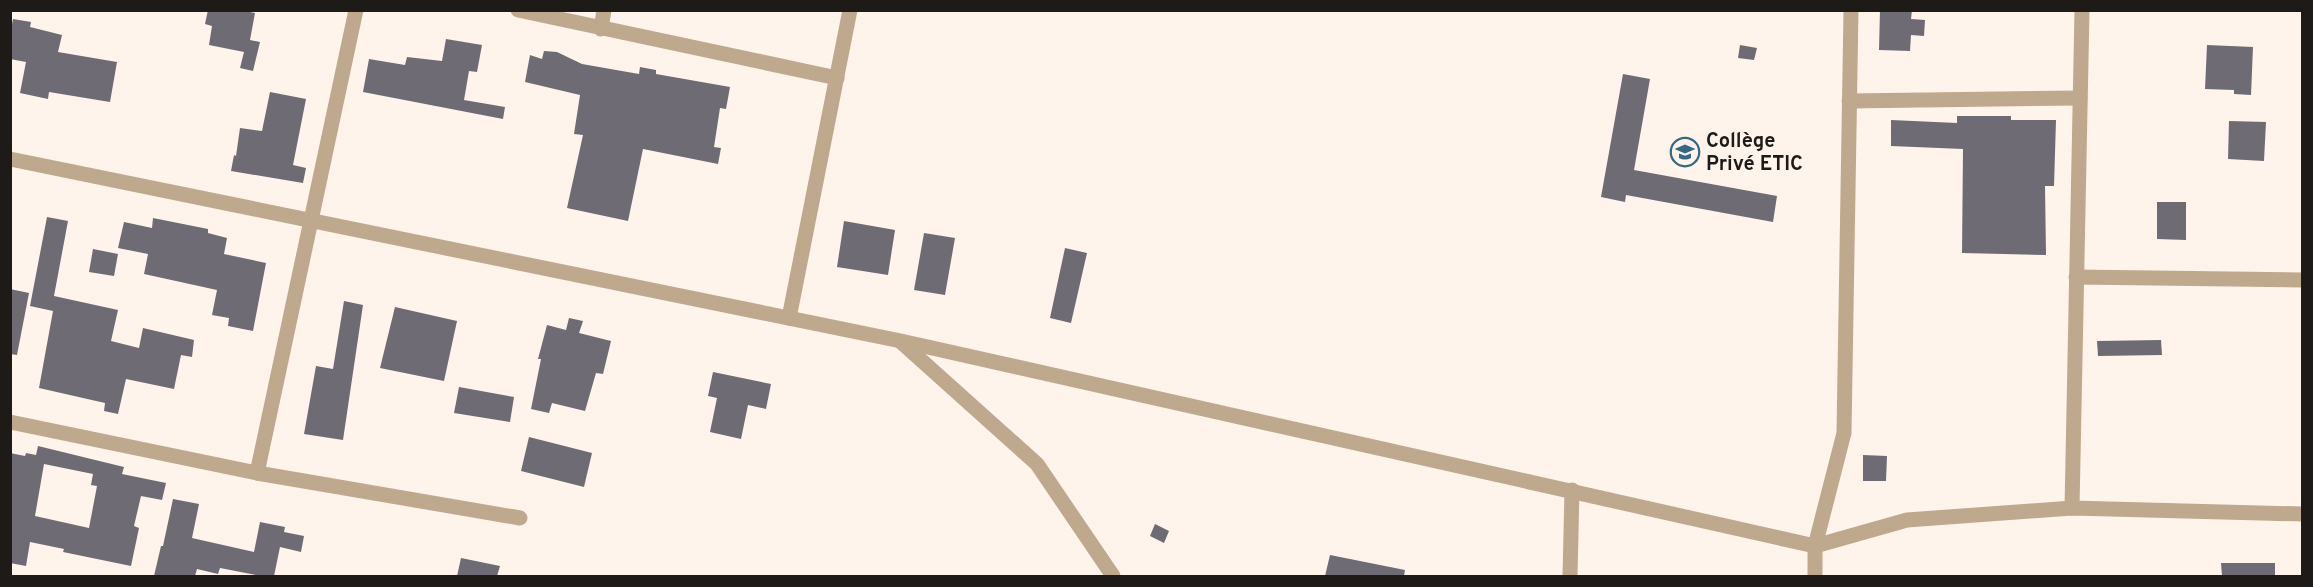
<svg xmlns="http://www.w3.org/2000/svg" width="2313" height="587" font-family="Overpass,sans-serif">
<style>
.building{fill:#6f6b75;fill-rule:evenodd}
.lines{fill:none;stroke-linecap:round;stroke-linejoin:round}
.minor{stroke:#bfa98e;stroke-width:15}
.labels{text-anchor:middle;stroke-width:4.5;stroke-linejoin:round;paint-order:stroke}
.poi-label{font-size:20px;font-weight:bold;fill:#1d1a17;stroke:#fef4ec;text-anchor:start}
</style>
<rect width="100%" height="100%" fill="#fef4ec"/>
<g class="building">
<polygon points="208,10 240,10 255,13 250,40 260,42 253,71 240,68 244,52 209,45 212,26 205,24"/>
<polygon points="1880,10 1912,10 1911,19 1925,20 1924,36 1911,35 1910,51 1879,50"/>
<polygon points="13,19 31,22 30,27 62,35 58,52 117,62 110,102 49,92 48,99 20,93 26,62 10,59 10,34"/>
<polygon points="446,39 482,45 477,72 469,71 464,100 505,107 503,119 363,92 369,59 405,65 407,57 442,61"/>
<polygon points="1740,45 1757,48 1754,60 1738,58"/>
<polygon points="2207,45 2253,47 2251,95 2234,94 2234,90 2205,89"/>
<polygon points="544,51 557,52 582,64 639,74 640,67 656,70 656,74 730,87 726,109 720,108 714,147 721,148 718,164 643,149 628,221 567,208 583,135 574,134 580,95 525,82 530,55 542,59"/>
<polygon points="1623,74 1650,79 1634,170 1777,196 1773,222 1626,195 1625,202 1601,197"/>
<polygon points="270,92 306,99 293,165 306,168 303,183 231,171 234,155 236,156 240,128 262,131"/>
<polygon points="1957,116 2011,116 2011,120 2056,120 2054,186 2045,186 2046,255 1962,253 1963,149 1891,146 1891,120 1957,123"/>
<polygon points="2229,121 2266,122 2264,161 2228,159"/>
<polygon points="2157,202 2186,202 2186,240 2157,239"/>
<polygon points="47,217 68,221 54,296 118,310 111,341 139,348 143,328 194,340 192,357 181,355 174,389 126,379 118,414 104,411 105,403 39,388 53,311 30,306"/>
<polygon points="153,218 208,229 208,233 227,238 224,254 266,263 253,331 228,326 229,318 212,315 217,290 144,274 148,254 118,248 124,222 152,228"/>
<polygon points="844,221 895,230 888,275 837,267"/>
<polygon points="924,233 955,238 945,295 914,290"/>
<polygon points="1065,248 1087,253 1071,323 1050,318"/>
<polygon points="93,249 118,254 114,276 89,272"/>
<polygon points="10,289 29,293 17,355 10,354"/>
<polygon points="344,301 363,305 343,440 304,434 316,366 333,369"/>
<polygon points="395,307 457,321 444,381 380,368"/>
<polygon points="569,318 583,321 579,333 611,341 603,374 596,373 585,411 552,403 549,413 531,409 541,359 538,359 547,325 566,330"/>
<polygon points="2161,340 2162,355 2098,356 2097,341"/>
<polygon points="713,372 771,384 766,409 748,405 741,439 710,432 717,398 708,396"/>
<polygon points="459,387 514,397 510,422 454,413"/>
<polygon points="529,437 592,453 584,487 521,471"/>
<path d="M38 446 124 467 122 474 166 483 162 500 141 496 134 526 139 528 131 566 63 552 64 549 30 542 26 566 10 563V453L25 456 26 453 36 455ZM44 464 93 474 91 485 97 486 89 528 35 516Z"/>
<polygon points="1863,455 1887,456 1886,481 1863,481"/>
<polygon points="173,499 199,504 192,538 254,552 260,522 285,527 284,532 304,536 301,552 280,547 274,576 261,576 220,568 218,574 197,569 195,576 154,576 161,546 163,546"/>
<polygon points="1155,524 1169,531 1164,543 1150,536"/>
<polygon points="1330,555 1405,570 1404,576 1325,576"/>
<polygon points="461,558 500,566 497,576 457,576"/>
<polygon points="2221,563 2275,563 2275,576 2222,576"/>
</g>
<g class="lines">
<g class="minor">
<polyline points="518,10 837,78"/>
<polyline points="601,29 604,10"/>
<polyline points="1849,101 2080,98"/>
<polyline points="10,159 901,341 1815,546 1907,520 2072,508 2302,514"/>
<polyline points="2076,277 2302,280"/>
<polyline points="789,318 850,10"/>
<polyline points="901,342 1037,464 1113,576"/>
<polyline points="10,422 257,473 520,518"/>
<polyline points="257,473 356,10"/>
<polyline points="2072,508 2082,10"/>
<polyline points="1570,576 1572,490"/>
<polyline points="1815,576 1815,546 1844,433 1851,10"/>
</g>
</g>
<defs>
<g id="school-ring" transform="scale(1.5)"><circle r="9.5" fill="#fef4ec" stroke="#356885" stroke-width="1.5"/><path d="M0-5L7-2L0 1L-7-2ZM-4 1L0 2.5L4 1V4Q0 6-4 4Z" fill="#356885"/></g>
</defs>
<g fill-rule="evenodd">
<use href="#school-ring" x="1685" y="152"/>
</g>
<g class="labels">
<g class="poi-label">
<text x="1706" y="147">Collège<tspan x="1706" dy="23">Privé ETIC</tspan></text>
</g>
</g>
<rect width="2313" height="587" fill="none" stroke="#1d1a17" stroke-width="24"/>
</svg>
